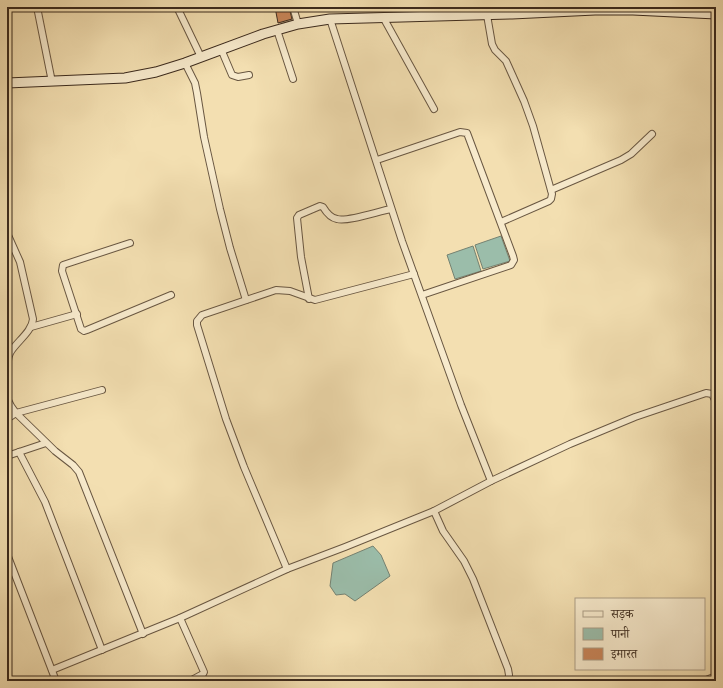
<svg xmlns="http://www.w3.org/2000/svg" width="723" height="688" font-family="'Libre Caslon Text','Noto Serif Devanagari',serif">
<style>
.water{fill:#9bbdaa;stroke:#758272}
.building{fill:#c88559;stroke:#3b2a1d;filter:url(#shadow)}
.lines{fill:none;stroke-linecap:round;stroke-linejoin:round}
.street-casing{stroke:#695742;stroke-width:8}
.secondary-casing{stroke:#3b2a1d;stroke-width:11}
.street{stroke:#f7eacc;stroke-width:6}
.secondary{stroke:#f7eacc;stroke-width:9}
</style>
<defs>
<filter id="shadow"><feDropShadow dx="3.5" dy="3.5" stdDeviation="0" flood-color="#0004"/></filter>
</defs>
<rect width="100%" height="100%" fill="#f3dfb1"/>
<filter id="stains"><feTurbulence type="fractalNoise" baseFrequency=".005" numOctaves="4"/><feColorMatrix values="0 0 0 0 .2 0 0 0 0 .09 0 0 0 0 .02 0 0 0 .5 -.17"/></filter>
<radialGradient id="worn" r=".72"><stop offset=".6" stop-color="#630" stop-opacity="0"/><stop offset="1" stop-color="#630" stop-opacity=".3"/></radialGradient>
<g class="water">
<polygon points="501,236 510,261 483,269 475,245"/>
<polygon points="473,246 481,271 455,279 447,255"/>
<polygon points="373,546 381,555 390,576 355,601 345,594 336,595 330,586 333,563"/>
</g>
<polygon class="building" points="275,7 289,7 292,19 278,23"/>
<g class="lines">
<g class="street-casing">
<g id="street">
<polyline points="37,7 52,82"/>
<polyline points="177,7 201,57"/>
<polyline points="293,7 298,24"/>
<polyline points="454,7 455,15"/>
<polyline points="487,15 492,44 495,50 506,61 524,101 533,126 552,194 551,199 549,201 501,222"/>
<polyline points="383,17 434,109"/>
<polyline points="330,19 402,241 461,405 491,481"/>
<polyline points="277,30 293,79"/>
<polyline points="221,49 232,75 238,77 249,75"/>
<polyline points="185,63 195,83 197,93 204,137 220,209 230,248 246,300"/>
<polyline points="377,160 460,132 467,133 513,256 514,260 511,265 422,295"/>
<polyline points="551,190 621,160 631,154 652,134"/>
<path d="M7 233 20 262 33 319C32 332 16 342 10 353 5 363 8 386 7 398L11 406 16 413 55 451 73 465 79 472 143 634"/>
<polyline points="130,243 63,265 62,271 81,329 84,331 87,330 171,295"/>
<path d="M309 299 301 257 297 218 299 215 320 206 323 207C326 212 331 218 337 219 348 222 379 211 391 209"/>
<polyline points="31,327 77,314"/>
<polyline points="7,419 16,413 102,390"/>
<polyline points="19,452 45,502 102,650"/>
<polyline points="7,456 46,443"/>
<polyline points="434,511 443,531 464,561 473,579 508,669 509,675 508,681"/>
<polyline points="7,554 56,681"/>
<polyline points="287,569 244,467 226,419 197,325 197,321 202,315 276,290 290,291 315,300 414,274"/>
<polyline points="180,618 204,672 203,674 190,681"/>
<polyline points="52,670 180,618 287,569 345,547 434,511 491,481 570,444 635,417 706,393 712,394 716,402"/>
<polyline points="704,681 716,676"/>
</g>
</g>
<g class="secondary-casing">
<polyline id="secondary" points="7,83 125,78 156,72 185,63 263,34 298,24 330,19 512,14 595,10 633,10 716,14"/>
</g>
<use href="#street" class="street"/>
<use href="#secondary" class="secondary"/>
</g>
<rect width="723" height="688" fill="none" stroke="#f3dfb1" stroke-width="24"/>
<rect x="8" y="8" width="707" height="672" fill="none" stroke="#3b2a1d" stroke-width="2"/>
<rect x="12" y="12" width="699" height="664" fill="none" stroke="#3b2a1d"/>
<rect x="575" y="598" width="130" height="72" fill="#f7eacc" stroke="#ac9d86"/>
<rect x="583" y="611" width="20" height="6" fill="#f7eacc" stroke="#ac9d86"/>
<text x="611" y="618" font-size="12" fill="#3b2a1d">सड़क</text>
<rect x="583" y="628" width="20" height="12" fill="#9bbdaa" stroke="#ac9d86"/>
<text x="611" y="638" font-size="12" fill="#3b2a1d">पानी</text>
<rect x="583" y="648" width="20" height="12" fill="#c88559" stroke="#ac9d86"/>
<text x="611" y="658" font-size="12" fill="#3b2a1d">इमारत</text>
<rect width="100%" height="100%" filter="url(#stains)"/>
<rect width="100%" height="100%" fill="url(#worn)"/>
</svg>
